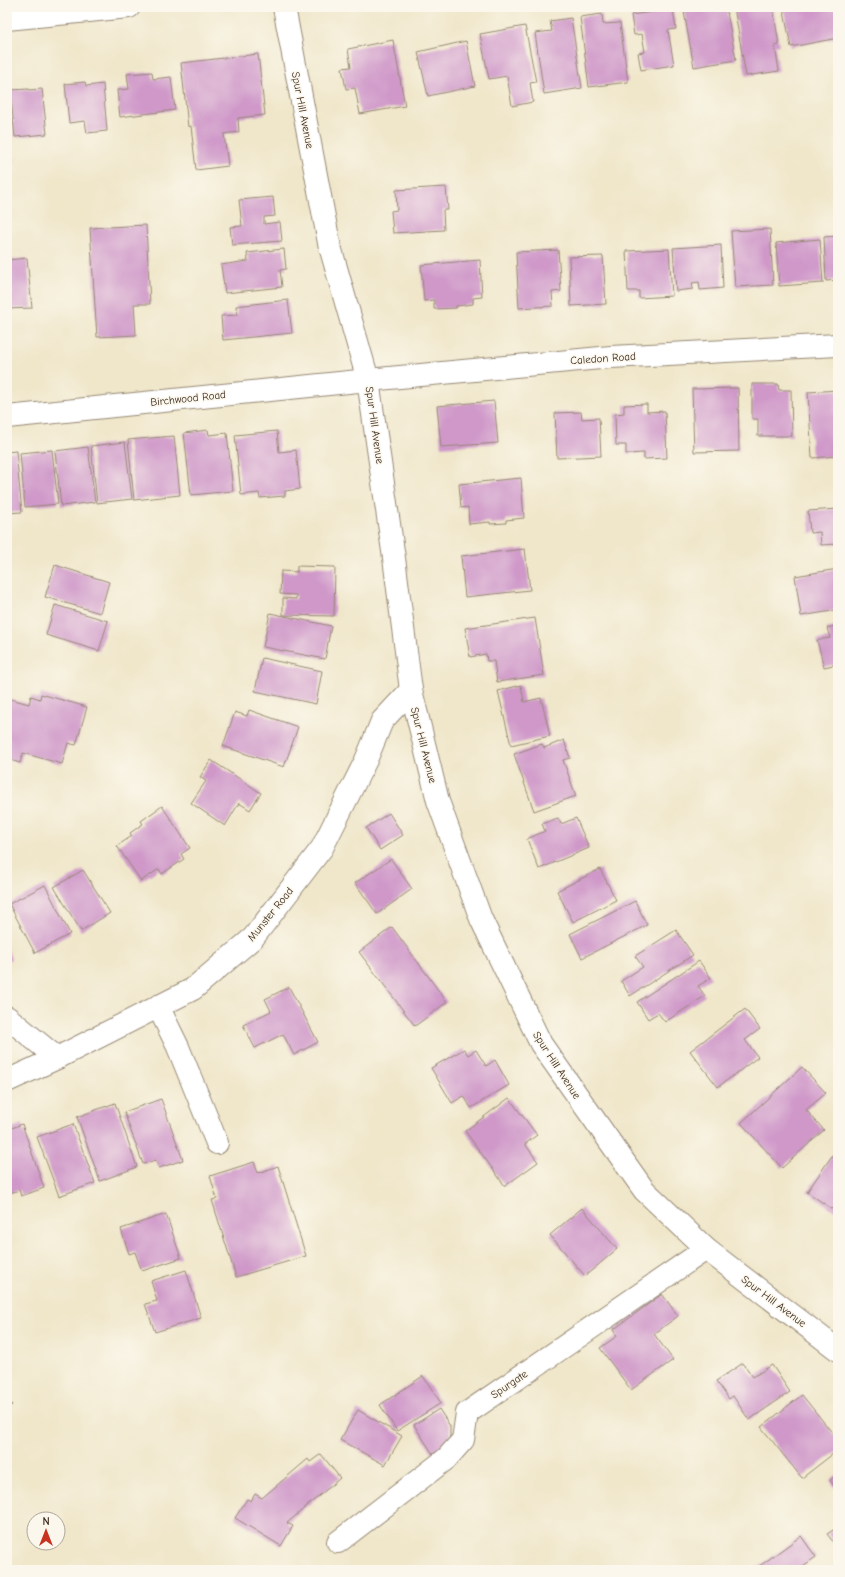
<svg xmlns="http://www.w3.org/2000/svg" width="845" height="1577" font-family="'Comic Neue',sans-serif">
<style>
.building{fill:#cf98c9}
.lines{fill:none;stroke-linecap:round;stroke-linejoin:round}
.minor-casing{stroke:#968874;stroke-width:24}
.minor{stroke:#fff;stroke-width:22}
.labels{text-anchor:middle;stroke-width:3;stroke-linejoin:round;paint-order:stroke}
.street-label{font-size:11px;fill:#3b2a1e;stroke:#fbf7ec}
</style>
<rect width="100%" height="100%" fill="#fbf7ec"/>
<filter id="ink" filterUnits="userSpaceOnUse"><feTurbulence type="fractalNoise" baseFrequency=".025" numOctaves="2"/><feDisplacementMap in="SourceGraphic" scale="8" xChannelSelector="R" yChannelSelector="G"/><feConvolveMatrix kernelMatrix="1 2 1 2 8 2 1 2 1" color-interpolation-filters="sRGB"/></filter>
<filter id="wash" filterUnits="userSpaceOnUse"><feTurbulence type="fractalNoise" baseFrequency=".012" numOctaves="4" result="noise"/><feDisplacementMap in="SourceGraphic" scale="16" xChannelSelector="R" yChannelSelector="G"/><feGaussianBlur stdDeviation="0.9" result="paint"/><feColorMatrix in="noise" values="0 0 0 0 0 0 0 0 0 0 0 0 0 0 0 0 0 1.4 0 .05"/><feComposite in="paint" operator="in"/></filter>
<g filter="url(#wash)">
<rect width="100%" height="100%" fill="#f0e7cb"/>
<g id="blocks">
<g class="building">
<polygon points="695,7 726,7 736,60 694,67 684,12 695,10"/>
<polygon points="734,7 773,7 779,45 775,46 779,71 746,76"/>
<polygon points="783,7 838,7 838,38 791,47"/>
<polygon points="673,9 676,29 668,30 674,65 641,70 638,53 645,52 642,34 634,35 631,15"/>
<polygon points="602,14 603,24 620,23 628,82 589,87 580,17"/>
<polygon points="571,18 582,88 544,94 535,33 552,31 550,21"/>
<polygon points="525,26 536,82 530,83 533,102 512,106 507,76 489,79 480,34"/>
<polygon points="393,40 405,106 360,114 355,88 346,89 342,68 351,67 348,49"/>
<polygon points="466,41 475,86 428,96 418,52"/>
<polygon points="258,54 265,115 238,118 239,132 224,134 228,166 196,170 191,126 188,127 181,63"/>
<polygon points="152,72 153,79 171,77 175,110 120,117 117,90 129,89 127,74"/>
<polygon points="85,82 86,86 103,84 107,131 87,133 85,121 69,123 65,84"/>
<polygon points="29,89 29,90 42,89 47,134 15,137 10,90"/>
<polygon points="7,128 12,163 7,163"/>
<polygon points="446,187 448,210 443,210 444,230 393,233 391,211 397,210 396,190"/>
<polygon points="273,197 275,216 264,217 264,224 280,222 282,241 232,245 230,227 242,226 239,200"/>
<polygon points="146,225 150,304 134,304 136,335 97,337 90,228"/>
<polygon points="770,229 773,285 735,287 731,231"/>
<polygon points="838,236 838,280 826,281 824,237"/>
<polygon points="820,239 823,283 779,286 776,243"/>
<polygon points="721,245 723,288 700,290 699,282 692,283 693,289 676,291 673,248"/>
<polygon points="284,249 286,269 280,270 282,287 225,293 221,265 248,261 247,253"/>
<polygon points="669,249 672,296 639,298 639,291 628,291 626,251"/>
<polygon points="558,250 561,291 552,292 553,306 519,308 516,252"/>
<polygon points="603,256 606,304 571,306 569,257"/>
<polygon points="27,258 32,308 7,309 7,260"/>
<polygon points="480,260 482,297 473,298 473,304 456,306 456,308 434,309 434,300 424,301 421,265"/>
<polygon points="288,300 292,333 223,340 221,316 237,315 236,306"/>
<polygon points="752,384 778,384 779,390 791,390 792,436 758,436 758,419 752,419"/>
<polygon points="738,388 739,451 694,452 692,389"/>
<polygon points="838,390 838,456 812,458 808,392"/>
<polygon points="494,401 498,443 441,447 437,406"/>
<polygon points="647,404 647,412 665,411 667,458 644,459 644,453 626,454 626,445 616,445 615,414 624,413 624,405"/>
<polygon points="581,412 582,419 599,418 601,456 557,458 555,413"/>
<polygon points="208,430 209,435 227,433 233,491 191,495 184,433"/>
<polygon points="277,431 279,452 296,450 300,489 285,491 285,496 260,498 259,493 241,495 235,435"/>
<polygon points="174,436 180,495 134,500 128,440"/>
<polygon points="125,442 132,499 97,503 91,446"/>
<polygon points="88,447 95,502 61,506 55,451"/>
<polygon points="52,450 58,504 25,507 20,453"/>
<polygon points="16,451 22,512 7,513 7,452"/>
<polygon points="521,478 524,518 506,520 506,523 490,524 490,522 469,524 468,507 461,508 459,484"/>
<polygon points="838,509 838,544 821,545 820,532 810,533 808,511"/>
<polygon points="525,549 530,590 465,597 461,556"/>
<polygon points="55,565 109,582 100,613 45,597"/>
<polygon points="297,566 335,567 334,616 283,615 283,598 296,599 296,595 280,594 281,571 297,572"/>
<polygon points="838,569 838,610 801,616 795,576"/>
<polygon points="55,605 108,621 99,651 46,635"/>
<polygon points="270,613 331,626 325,659 263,647"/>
<polygon points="535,618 544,675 497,682 494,661 487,661 486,654 470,657 465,628"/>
<polygon points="838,625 838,664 824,667 817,640 830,638 827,628"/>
<polygon points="262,658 322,671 316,704 255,691"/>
<polygon points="521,685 524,702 541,698 550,736 511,745 498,691"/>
<polygon points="41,694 87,707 76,745 68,743 62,764 23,753 20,763 7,759 7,698 29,704 31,696 40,699"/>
<polygon points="249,710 298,727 284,767 223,746 235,712 247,716"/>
<polygon points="564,740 570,758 563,760 576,796 534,811 514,754 542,744 544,748"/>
<polygon points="211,760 261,793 250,810 239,803 225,826 191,803 206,781 200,777"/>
<polygon points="162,806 190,848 181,854 184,859 162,874 159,869 141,881 117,846 132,836 130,833 143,824 141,821"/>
<polygon points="389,813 403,835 380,850 366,828"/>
<polygon points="558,818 561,824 576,818 589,848 539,869 527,839 545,831 542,824"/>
<polygon points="391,859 412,889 377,914 355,883"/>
<polygon points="600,869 616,900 573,922 557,891"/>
<polygon points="83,870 110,913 81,931 54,887"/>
<polygon points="45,885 70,934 35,953 9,904"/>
<polygon points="635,901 647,925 582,958 570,934"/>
<polygon points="392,927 447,1002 415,1026 359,952"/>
<polygon points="676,930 693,955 630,996 621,981 643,967 635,956"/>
<polygon points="7,948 11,959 7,961"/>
<polygon points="699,961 711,978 698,986 705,996 665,1022 658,1013 648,1019 637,1002"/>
<polygon points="289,987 318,1042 294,1055 283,1034 255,1048 243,1025 271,1011 265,999"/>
<polygon points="745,1009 760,1029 745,1040 758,1057 718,1087 690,1051"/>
<polygon points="464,1049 468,1055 476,1050 486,1066 495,1060 509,1085 471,1108 464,1096 452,1103 431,1068"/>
<polygon points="802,1067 826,1093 806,1110 824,1130 782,1168 741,1123"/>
<polygon points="509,1098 537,1135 525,1144 538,1162 505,1186 465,1131"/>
<polygon points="161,1099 183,1160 159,1168 156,1160 143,1164 124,1112"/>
<polygon points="115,1103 137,1167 100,1181 77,1117"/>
<polygon points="22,1124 44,1188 21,1196 19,1190 7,1194 7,1130"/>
<polygon points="73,1124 95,1183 59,1196 37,1137"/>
<polygon points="838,1147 838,1213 807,1192"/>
<polygon points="254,1162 258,1173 278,1166 306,1256 236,1277 212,1200 217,1199 210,1176"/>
<polygon points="582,1208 617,1249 585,1276 550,1235"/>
<polygon points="166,1214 181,1258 142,1271 135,1252 129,1254 121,1229"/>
<polygon points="186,1270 201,1318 155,1332 145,1304 157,1301 151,1281"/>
<polygon points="662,1294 678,1316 654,1334 673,1360 631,1390 600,1348 617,1336 613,1330"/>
<polygon points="743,1363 753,1377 772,1365 790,1392 749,1420 733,1396 729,1399 716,1381"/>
<polygon points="423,1376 441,1403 397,1431 380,1405"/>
<polygon points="802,1395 838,1440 838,1450 802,1478 761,1427"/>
<polygon points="7,1397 12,1405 7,1408"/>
<polygon points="439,1409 450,1426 450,1436 446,1446 433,1454 414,1425"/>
<polygon points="358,1410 402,1436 385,1465 340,1440"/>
<polygon points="321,1454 340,1478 287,1523 293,1526 281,1546 235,1518 247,1499 251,1501 255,1494 262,1498 308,1459 310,1462"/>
<polygon points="838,1474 838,1492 830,1480"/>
<polygon points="838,1527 838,1548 827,1534"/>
<polygon points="801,1536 816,1557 797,1570 754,1570"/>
</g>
</g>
</g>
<g filter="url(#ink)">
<use href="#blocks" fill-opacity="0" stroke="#968874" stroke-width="1"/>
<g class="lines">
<g class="minor-casing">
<g id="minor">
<polyline points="284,7 329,243 368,380 394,558 411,690 438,801 481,919 541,1044 644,1190 706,1249 838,1350"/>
<polyline points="7,19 129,7"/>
<polyline points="7,417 368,380 611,357 838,345"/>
<polyline points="158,1006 178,1047 217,1143"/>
<polyline points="7,1017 57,1058"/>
<polyline points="7,1081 57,1058 193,989 253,938 322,848 366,760 382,721 411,690"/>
<polyline points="338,1542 446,1459 463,1440 467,1413 706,1249"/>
</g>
</g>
<use href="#minor" class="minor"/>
</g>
</g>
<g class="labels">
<g class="street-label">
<text transform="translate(303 110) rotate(79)" y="4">Spur Hill Avenue</text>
<text transform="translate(603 358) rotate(-4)" y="4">Caledon Road</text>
<text transform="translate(188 398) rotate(-6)" y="4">Birchwood Road</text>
<text transform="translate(375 425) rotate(82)" y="4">Spur Hill Avenue</text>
<text transform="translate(424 745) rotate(76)" y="4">Spur Hill Avenue</text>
<text transform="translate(270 914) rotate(-51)" y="4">Munster Road</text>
<text transform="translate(557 1065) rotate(57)" y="4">Spur Hill Avenue</text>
<text transform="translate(774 1301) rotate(37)" y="4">Spur Hill Avenue</text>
<text transform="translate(509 1384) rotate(-34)" y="4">Spurgate</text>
</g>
</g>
<rect width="845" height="1577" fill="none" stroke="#fbf7ec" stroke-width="24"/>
<g transform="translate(46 1531)"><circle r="19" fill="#fbf7ec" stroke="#aea59a"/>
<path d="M0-3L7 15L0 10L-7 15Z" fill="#c8321e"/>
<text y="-6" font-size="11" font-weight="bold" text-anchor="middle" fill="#3b2a1e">N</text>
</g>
</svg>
